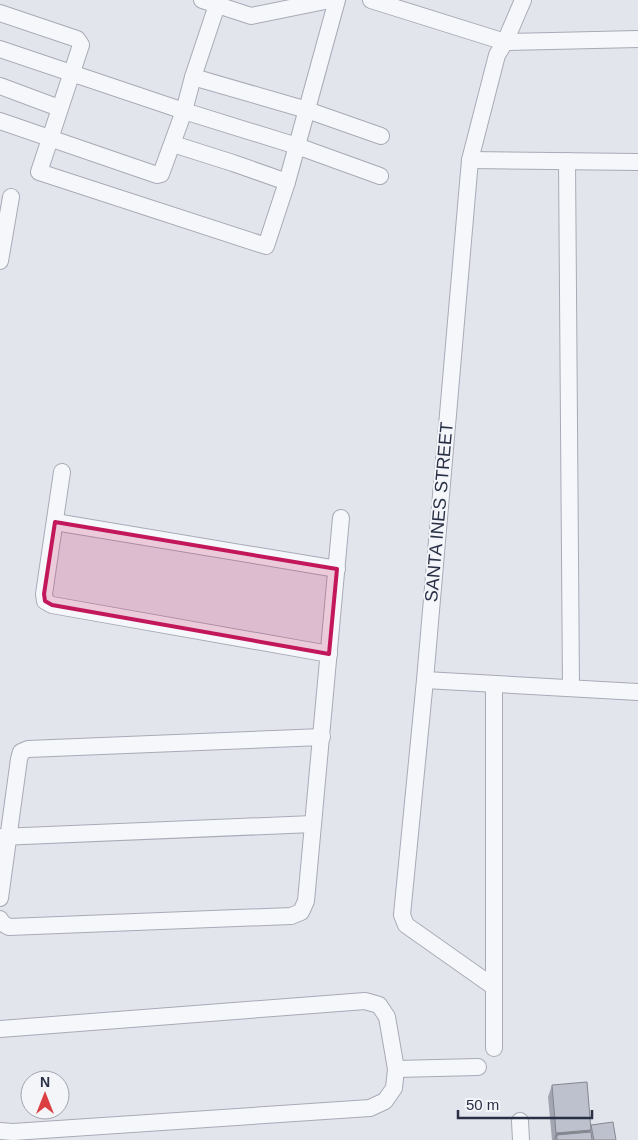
<svg xmlns="http://www.w3.org/2000/svg" width="638" height="1140" font-family="Helvetica,sans-serif">
<style>
.lines{fill:none;stroke-linecap:round;stroke-linejoin:round}
.street-casing{stroke:#a7abb7;stroke-width:18}
.street{stroke:#f6f7fa;stroke-width:16}
.wall{fill:#a3a5b0}
.shaded-wall{fill:#848690}
.building{fill:#bdc0cd;stroke:#848690}
.marked{fill:#c2185b;fill-opacity:0.2;stroke:#c2185b;stroke-width:4;stroke-linejoin:round}
.labels{text-anchor:middle;stroke-width:4;stroke-linejoin:round;paint-order:stroke}
.street-label{font-size:18px;fill:#293046;stroke:#f3f5f9}
</style>
<rect width="100%" height="100%" fill="#e3e5ec"/>
<g class="lines">
<g class="street-casing">
<g id="street">
<polyline points="202,0 251,16 330,0"/>
<polyline points="371,0 505,42 638,39"/>
<polyline points="0,13 77,39 81,45 39,172 266,246 287,182 337,0"/>
<polyline points="0,49 184,111 297,146 380,176"/>
<polyline points="193,77 307,110 381,136"/>
<polyline points="0,86 59,108"/>
<polyline points="0,121 157,175 161,174 184,111 193,77 217,5"/>
<polyline points="173,144 233,163 287,182"/>
<polyline points="470,160 638,162"/>
<polyline points="567,161 571,688"/>
<polyline points="0,261 11,197"/>
<polyline points="62,472 44,594 45,601 52,605 329,654"/>
<polyline points="55,522 337,569"/>
<polyline points="425,680 638,692"/>
<polyline points="494,685 494,1048"/>
<polyline points="0,837 313,824"/>
<polyline points="0,898 19,759 21,752 28,749 322,737"/>
<polyline points="0,919 2,923 9,927 291,916 301,912 306,901 341,518"/>
<polyline points="494,987 406,925 402,915 425,680 470,160 497,55 505,42 523,0"/>
<polyline points="0,1029 365,1001 379,1005 387,1017 396,1069 394,1088 385,1101 370,1108 13,1132 0,1131"/>
<polyline points="396,1069 478,1067"/>
<polyline points="520,1121 521,1140"/>
</g>
</g>
<use href="#street" class="street"/>
</g>
<polygon class="wall" points="552,1085 591,1127 591,1125 616,1140 552,1140 548,1097"/>
<polygon class="shaded-wall" points="591,1130 587,1140 557,1135 555,1140 554,1140 556,1133"/>
<g class="building">
<polygon points="587,1082 591,1130 556,1133 552,1085"/>
<polygon points="613,1122 616,1140 594,1140 591,1125"/>
<polygon points="591,1132 592,1140 557,1140 557,1135"/>
</g>
<path class="marked" d="M55 522 337 569 329 654 52 605 45 601 44 594Z"/>
<g class="labels">
<g class="street-label">
<text transform="translate(439 512) rotate(-85)" y="6">SANTA INES STREET</text>
</g>
</g>
<g transform="translate(45 1095)"><circle r="24" fill="#f3f5f9" stroke="#a2a6b1"/>
<path d="M0-4L9 19L0 12L-9 19Z" fill="#db3f41"/>
<text y="-8" font-size="14" font-weight="bold" text-anchor="middle" fill="#293046">N</text>
</g>
<path d="M458 1110v8h134v-8" fill="none" stroke="#293046" stroke-width="2.5"/>
<text x="466" y="1110" font-size="15" fill="#293046" stroke="#f3f5f9" stroke-width="4" paint-order="stroke">50 m</text>
</svg>
